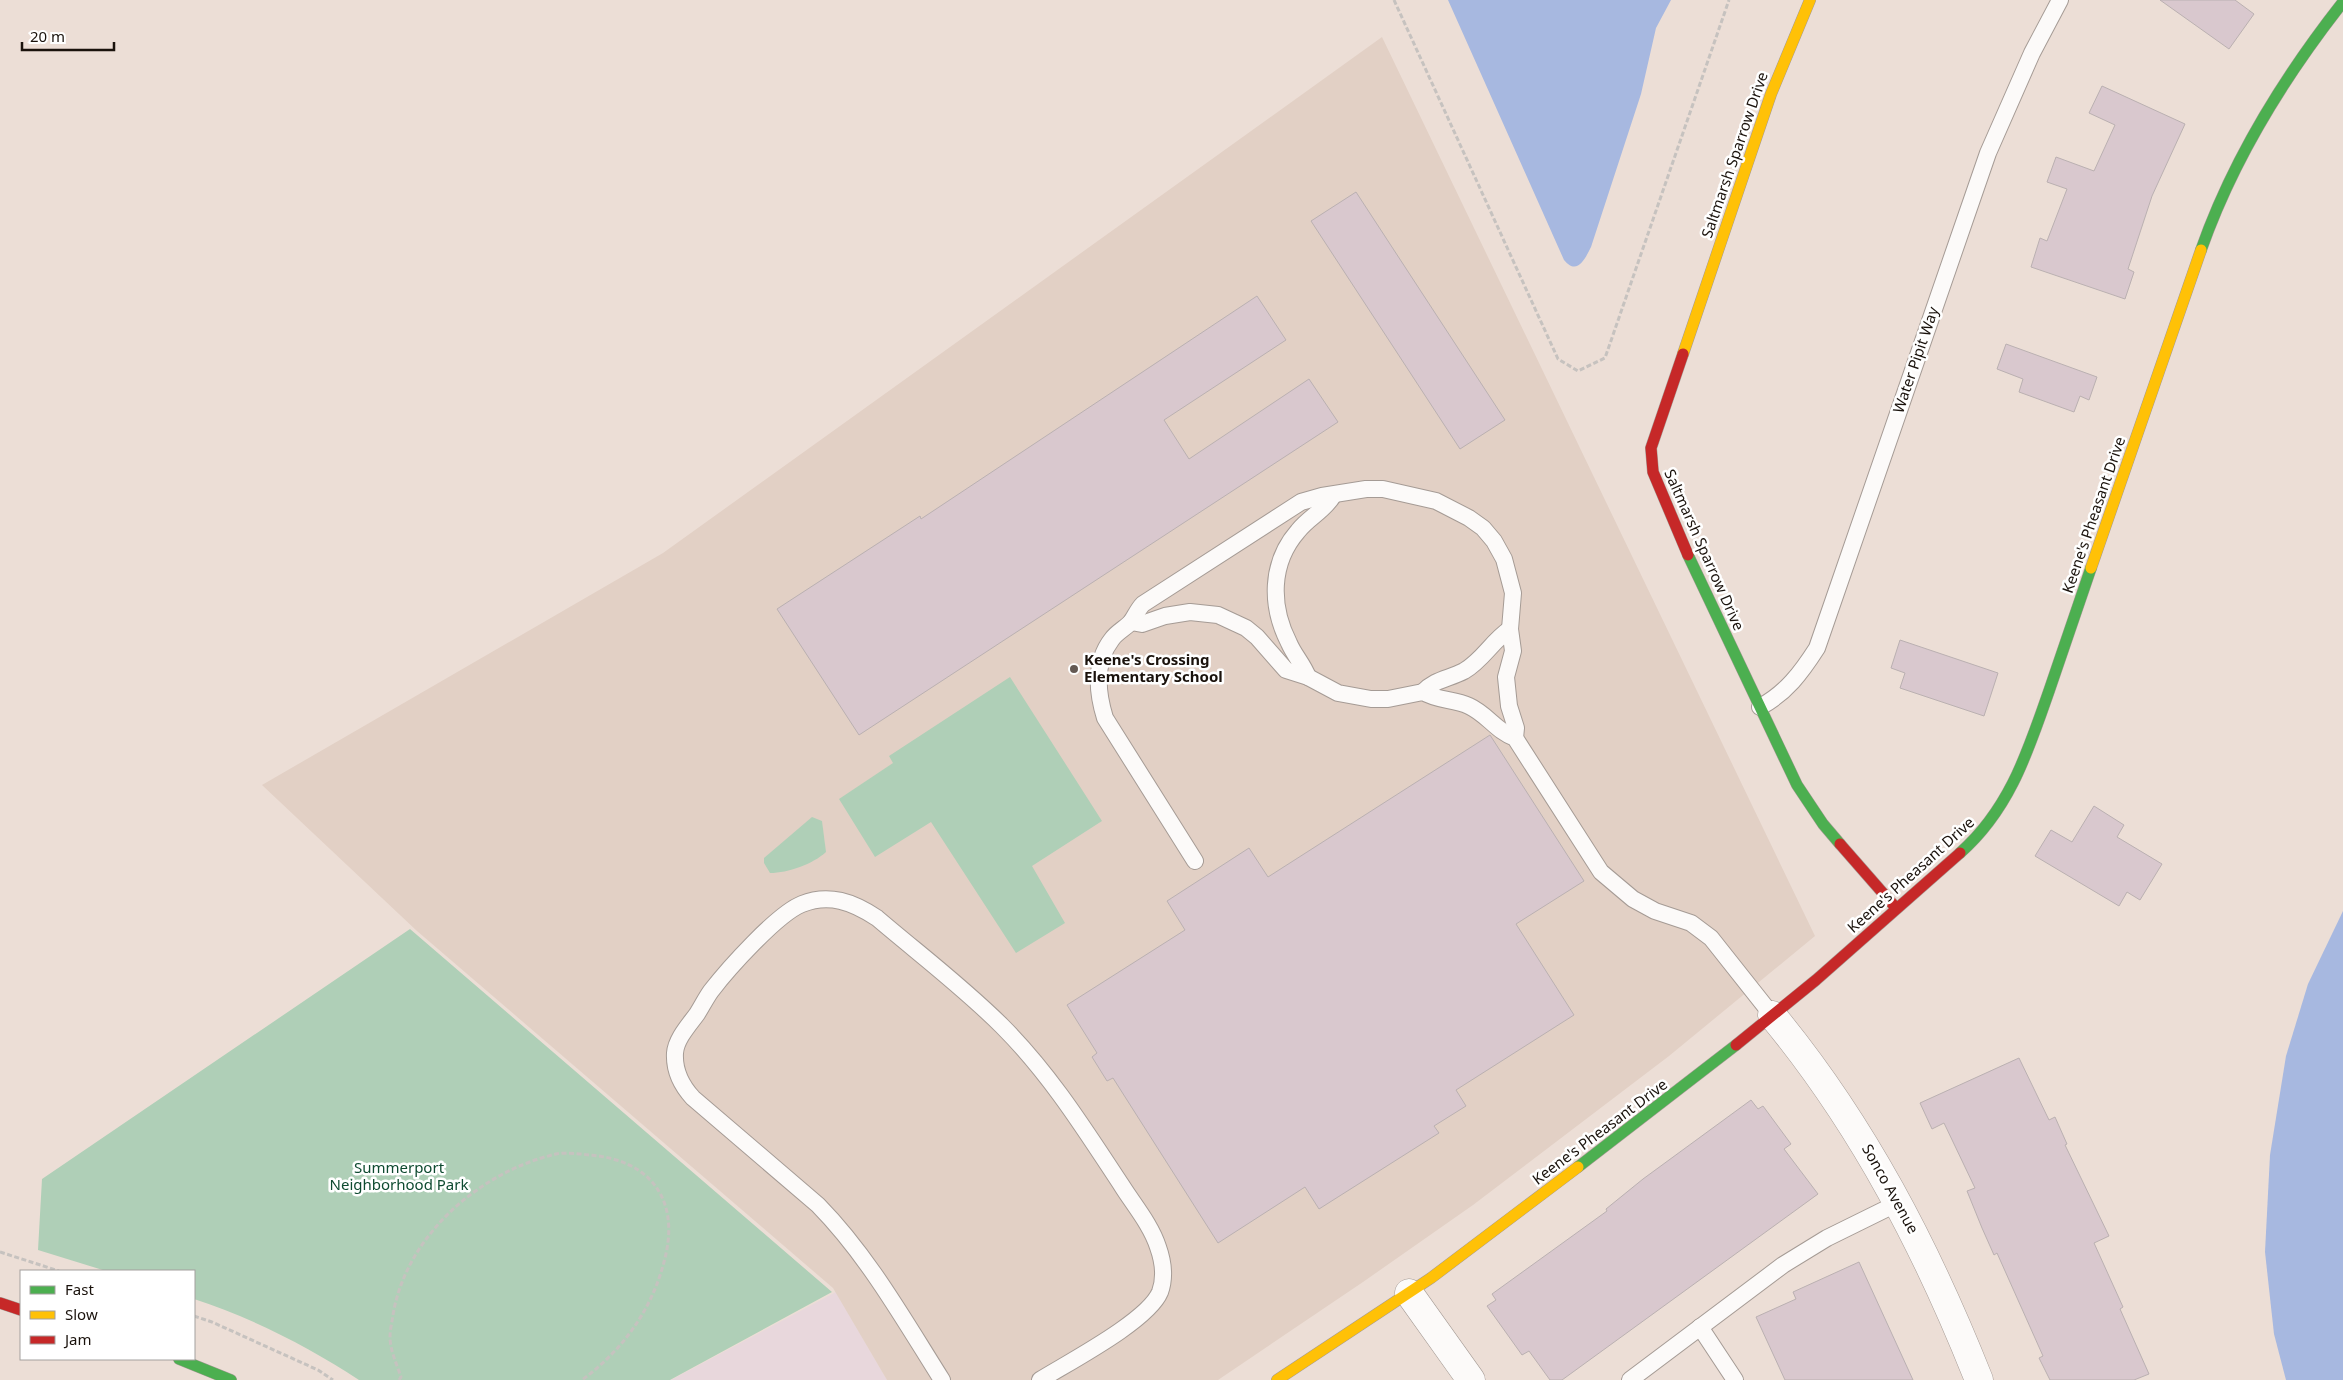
<svg xmlns="http://www.w3.org/2000/svg" width="2343" height="1380" font-family="'Noto Sans',sans-serif">
<style>
.commercial{fill:#e8d7dc}
.education{fill:#e2d0c5}
.green{fill:#afcfb7}
.water{fill:#a7b8e0}
.building{fill:#d9c8ce;stroke:#bab0b1}
.lines{fill:none;stroke-linecap:round;stroke-linejoin:round}
.lane-casing{stroke:#a59b95;stroke-width:18}
.street-casing{stroke:#a59b95;stroke-width:29}
.fast-casing{stroke:#a59b95;stroke-width:12}
.slow-casing{stroke:#a59b95;stroke-width:12}
.jam-casing{stroke:#a59b95;stroke-width:12}
.path{stroke:#c6c2bf;stroke-width:3;stroke-dasharray:5 2.5;stroke-linecap:butt}
.lane{stroke:#fcfaf9;stroke-width:16}
.street{stroke:#fcfaf9;stroke-width:28}
.fast{stroke:#4caf50;stroke-width:11}
.slow{stroke:#ffc107;stroke-width:11}
.jam{stroke:#c62828;stroke-width:11}
.poi-dot{fill:#645953;stroke:#fff;stroke-width:2}
.labels{text-anchor:middle;stroke-width:5;stroke-linejoin:round;paint-order:stroke}
.street-label{font-size:15px;fill:#1a120c;stroke:#fff}
.poi-label{font-size:15px;font-weight:bold;fill:#1a120c;stroke:#fff;text-anchor:start}
.park-label{font-size:15px;fill:#0e4a30;stroke:#fff}
</style>
<rect width="100%" height="100%" fill="#ecded6"/>
<polygon class="commercial" points="836,1292 887,1380 671,1380"/>
<polygon class="education" points="1382,37 1815,936 1669,1056 1473,1205 1363,1282 1218,1380 887,1380 833,1288 417,931 262,785 663,553"/>
<g class="green">
<polygon points="1010,677 1102,821 1032,866 1065,923 1016,953 931,822 875,857 839,799 893,763 889,756"/>
<path d="M812 817 822 821 826 852C813 864 788 873 770 873L764 863V858Z"/>
<path d="M410 929 832 1292 670 1380H359C309 1347 250 1317 194 1299V1271H106L38 1250 42 1179Z"/>
</g>
<g class="water">
<path d="M1448 0H1671L1656 28 1641 94 1591 247C1585 259 1577 276 1564 260Z"/>
<polygon points="2343,911 2343,1380 2286,1380 2274,1334 2265,1252 2270,1155 2286,1056 2308,984"/>
</g>
<g class="building">
<polygon points="2160,0 2235,0 2254,14 2229,49"/>
<polygon points="2102,86 2185,124 2152,196 2128,269 2134,272 2125,299 2031,267 2040,238 2047,241 2067,189 2047,182 2056,157 2094,171 2115,125 2089,113"/>
<polygon points="1356,192 1505,420 1460,449 1311,221"/>
<polygon points="1257,296 1286,340 1164,420 1189,459 1309,379 1338,422 859,735 777,609 920,516 921,519"/>
<polygon points="2006,344 2097,377 2089,400 2080,396 2074,412 2019,392 2023,379 1997,369"/>
<polygon points="1900,640 1998,673 1984,716 1900,688 1905,673 1891,668"/>
<polygon points="1490,735 1584,881 1516,924 1574,1015 1456,1090 1466,1106 1434,1126 1439,1133 1319,1209 1305,1187 1218,1243 1113,1078 1107,1081 1092,1057 1097,1053 1067,1005 1185,930 1167,901 1249,848 1268,877"/>
<polygon points="2094,806 2124,825 2117,837 2162,864 2140,900 2127,892 2119,906 2035,856 2051,830 2072,842"/>
<polygon points="2019,1058 2049,1120 2055,1117 2067,1144 2065,1145 2109,1236 2094,1243 2123,1307 2120,1309 2149,1374 2134,1380 2050,1380 2039,1358 2043,1356 1997,1253 1994,1255 1982,1228 1967,1191 1975,1188 1944,1123 1932,1129 1920,1103"/>
<polygon points="1751,1100 1758,1109 1763,1106 1791,1144 1784,1149 1818,1194 1562,1380 1550,1380 1529,1351 1522,1355 1487,1306 1496,1300 1492,1294 1607,1211 1606,1209 1643,1179"/>
<polygon points="1859,1262 1913,1380 1785,1380 1756,1317 1796,1299 1793,1292"/>
</g>
<g class="lines">
<g class="lane-casing">
<g id="lane">
<path d="M1131 622 1142 624 1165 616 1190 612 1218 615 1246 628 1257 637 1286 670 1308 677 1338 693 1371 699H1388L1423 692C1438 701 1454 699 1469 706 1487 714 1496 731 1515 738L1601 872 1633 899 1655 911 1691 923 1711 938 1772 1015"/>
<path d="M1308 677C1303 664 1294 655 1289 643 1270 606 1270 563 1298 531 1309 517 1324 511 1333 496"/>
<path d="M1423 692C1435 679 1449 679 1464 671 1483 660 1492 641 1510 629"/>
<path d="M1760 707C1786 693 1801 673 1817 648L1988 153 2032 53 2060 0"/>
<path d="M1195 861 1105 718C1097 692 1094 662 1112 639 1117 632 1124 629 1130 623 1134 619 1137 610 1143 604L1301 502 1322 496 1366 489H1383L1436 501 1469 518 1483 528 1494 541 1504 559 1513 593 1510 629 1513 651 1506 677 1509 706 1516 728 1515 738"/>
<polyline points="1700,1327 1735,1380"/>
<path d="M942 1380C904 1320 868 1256 818 1205L693 1098C682 1086 674 1070 675 1053 676 1039 689 1025 697 1014 702 1006 706 998 711 991 728 969 777 914 802 904 829 893 853 902 877 918 918 953 963 987 1002 1026 1050 1074 1085 1130 1122 1186 1134 1205 1151 1225 1158 1247 1163 1261 1165 1278 1160 1292 1148 1321 1069 1362 1040 1380"/>
<polyline points="1630,1380 1783,1265 1827,1238 1898,1203"/>
</g>
</g>
<g class="street-casing">
<g id="street">
<path d="M1772 1015C1863 1125 1927 1249 1979 1380"/>
<polyline points="1409,1293 1471,1380"/>
</g>
</g>
<g class="fast-casing">
<g id="fast">
<path d="M2201 250C2233 159 2284 77 2343 2"/>
<polyline points="1688,555 1797,785 1823,824 1840,844"/>
<path d="M1960 853C2010 809 2028 751 2049 691 2063 650 2077 609 2091 568"/>
<polyline points="1578,1167 1736,1045"/>
<polyline points="179,1359 231,1380"/>
</g>
</g>
<g class="slow-casing">
<g id="slow">
<polyline points="1683,354 1771,94 1810,0"/>
<polyline points="2091,568 2201,250"/>
<polyline points="1277,1380 1431,1278 1578,1167"/>
</g>
</g>
<g class="jam-casing">
<g id="jam">
<polyline points="1683,354 1651,448 1653,472 1688,555"/>
<polyline points="1840,844 1896,908"/>
<polyline points="1736,1045 1816,980 1960,853"/>
<polyline points="0,1303 21,1310"/>
</g>
</g>
<g class="path">
<polyline points="1394,0 1558,359 1578,371 1605,358 1729,0"/>
<polyline points="0,1252 59,1271"/>
<polyline points="194,1316 212,1322 318,1370 333,1380"/>
<path d="M399 1380 401 1377C397 1365 390 1350 390 1337 390 1330 392 1322 393 1315 406 1236 479 1172 556 1154 566 1152 580 1154 590 1155 649 1160 680 1198 665 1258 653 1308 624 1349 582 1380"/>
</g>
<use href="#lane" class="lane"/>
<use href="#street" class="street"/>
<use href="#fast" class="fast"/>
<use href="#slow" class="slow"/>
<use href="#jam" class="jam"/>
</g>
<circle class="poi-dot" cx="1074" cy="669" r="5"/>
<g class="labels">
<g class="street-label">
<text transform="translate(1735 155) rotate(-71)" y="5">Saltmarsh Sparrow Drive</text>
<text transform="translate(1916 360) rotate(-71)" y="5">Water Pipit Way</text>
<text transform="translate(2094 515) rotate(-71)" y="5">Keene's Pheasant Drive</text>
<text transform="translate(1704 550) rotate(66)" y="5">Saltmarsh Sparrow Drive</text>
<text transform="translate(1911 875) rotate(-42)" y="5">Keene's Pheasant Drive</text>
<text transform="translate(1600 1132) rotate(-37)" y="5">Keene's Pheasant Drive</text>
<text transform="translate(1890 1189) rotate(61)" y="5">Sonco Avenue</text>
</g>
<g class="poi-label">
<text x="1084" y="665">Keene's Crossing<tspan x="1084" dy="17">Elementary School</tspan></text>
</g>
<g class="park-label">
<text x="399" y="1173">Summerport<tspan x="399" dy="17">Neighborhood Park</tspan></text>
</g>
</g>
<rect x="20" y="1270" width="175" height="90" fill="#ffffff" stroke="#a3a09e"/>
<rect x="30" y="1286" width="25" height="8" fill="#4caf50" stroke="#a3a09e"/>
<text x="65" y="1295" font-size="15" fill="#1a120c">Fast</text>
<rect x="30" y="1311" width="25" height="8" fill="#ffc107" stroke="#a3a09e"/>
<text x="65" y="1320" font-size="15" fill="#1a120c">Slow</text>
<rect x="30" y="1336" width="25" height="8" fill="#c62828" stroke="#a3a09e"/>
<text x="65" y="1345" font-size="15" fill="#1a120c">Jam</text>
<path d="M22 42v8h92v-8" fill="none" stroke="#1a120c" stroke-width="2.5"/>
<text x="30" y="42" font-size="15" fill="#1a120c" stroke="#ffffff" stroke-width="4" paint-order="stroke">20 m</text>
</svg>
